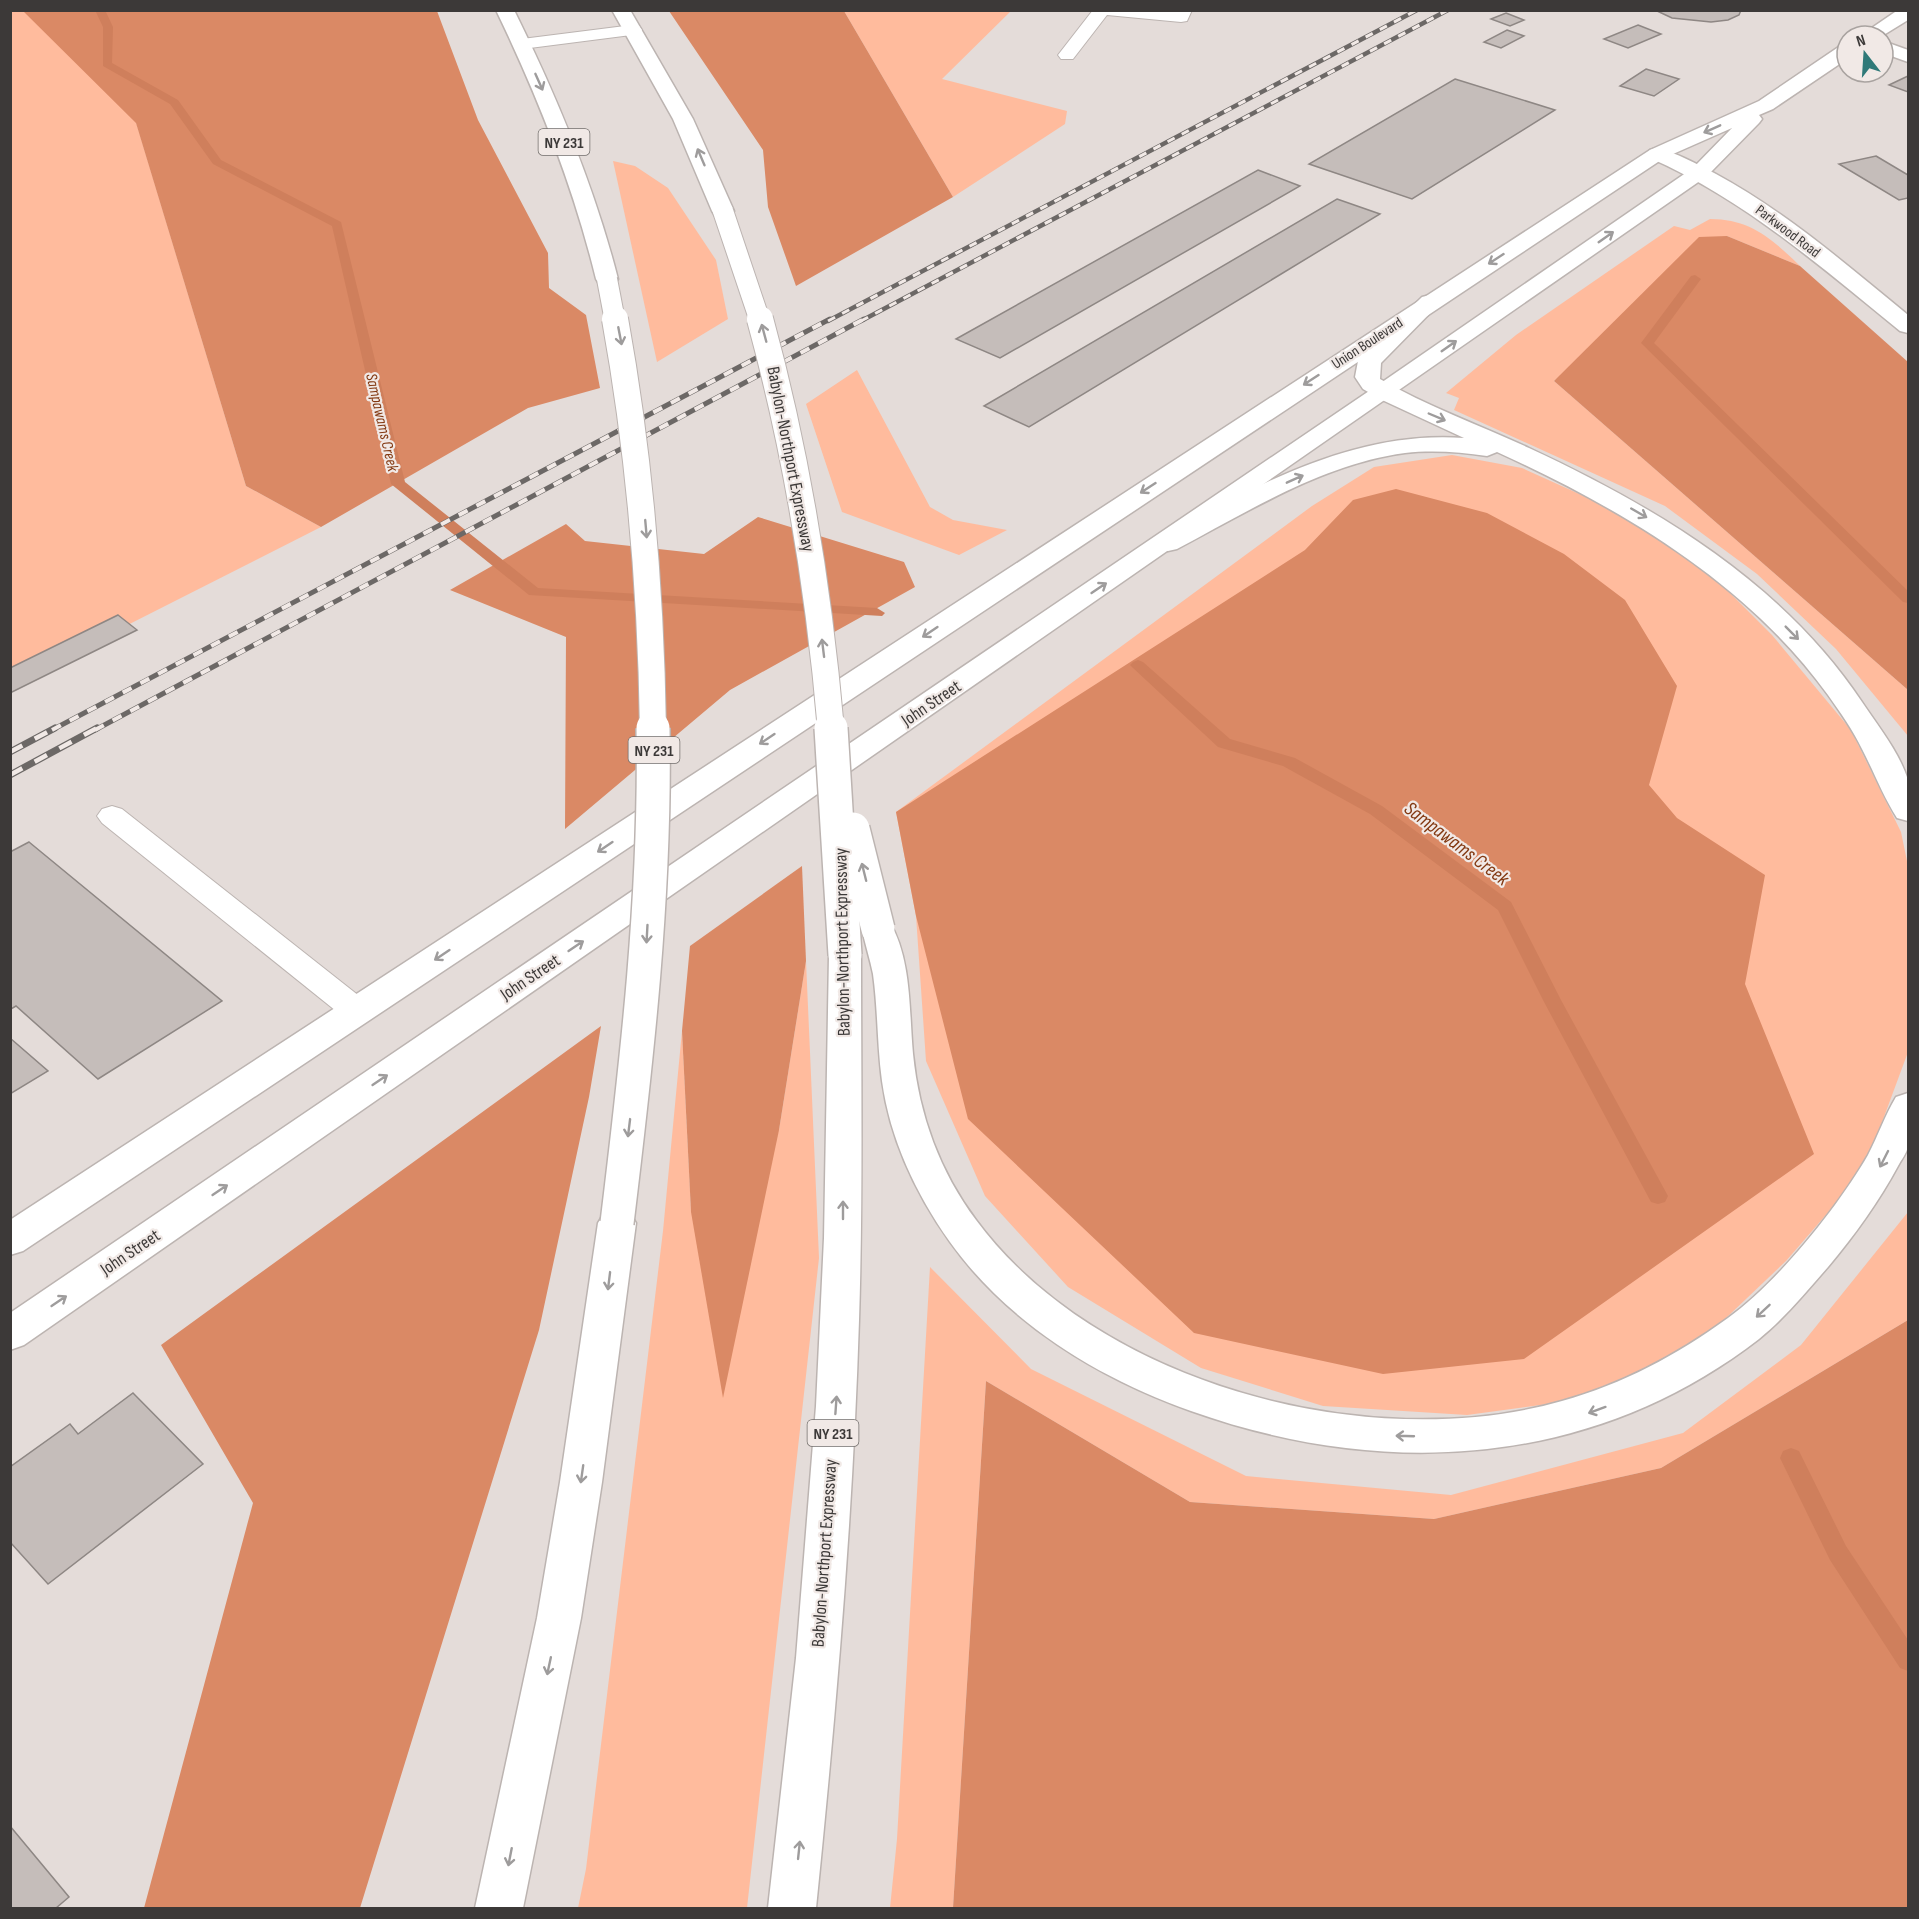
<svg xmlns="http://www.w3.org/2000/svg" width="1919" height="1919" font-family="'Sofia Sans Condensed',sans-serif">
<style>
.green{fill:#ffbb9d}
.forest{fill:#da8965}
.lines{fill:none;stroke-linecap:round;stroke-linejoin:round}
.stream{fill:#cf7f5c;fill-rule:evenodd}
.building{fill:#c5bdba;stroke:#8e8784;stroke-width:1.5}
.lane-casing{stroke:#bcb4b1;stroke-width:2}
.street-casing{stroke:#bcb4b1;stroke-width:3}
.secondary-casing{stroke:#bcb4b1;stroke-width:3}
.primary-casing{stroke:#bcb4b1;stroke-width:3}
.lane{fill:#fff;fill-rule:evenodd}
.street{fill:#fff;fill-rule:evenodd}
.secondary{fill:#fff;fill-rule:evenodd}
.primary{fill:#fff;fill-rule:evenodd}
.rail-far2-casing{stroke:#6c6866;stroke-width:4.5}
.rail-far1-casing{stroke:#6c6866;stroke-width:5}
.rail-casing{stroke:#6c6866;stroke-width:7}
.rail-far2{stroke:#f1e9e6;stroke-width:3;stroke-dasharray:8;stroke-linecap:butt}
.rail-far1{stroke:#f1e9e6;stroke-width:4;stroke-dasharray:10;stroke-linecap:butt}
.rail{stroke:#f1e9e6;stroke-width:4.5;stroke-dasharray:14;stroke-linecap:butt}
.primary-bridge-far2-casing{stroke:#bcb4b1;stroke-width:22;stroke-linecap:butt}
.primary-bridge-far1-casing{stroke:#bcb4b1;stroke-width:28;stroke-linecap:butt}
.primary-bridge-casing{stroke:#bcb4b1;stroke-width:36;stroke-linecap:butt}
.primary-bridge-far2{stroke:#fff;stroke-width:20}
.primary-bridge-far1{stroke:#fff;stroke-width:26}
.primary-bridge{stroke:#fff;stroke-width:33}
.oneway{stroke:#9e9c9c}
.labels{text-anchor:middle;stroke-width:4.5;stroke-linejoin:round;paint-order:stroke}
.far-street-label{font-size:15px;fill:#3c3938;stroke:#f1e9e6}
.shield{fill:#f1e9e6;stroke:#726e6c;stroke-width:1.5}
.shield-label{font-size:16px;font-weight:bold;fill:#3c3938}
.far-water-label{font-size:16px;font-style:italic;fill:#833912;stroke:#f1e9e6}
.street-label{font-size:18px;fill:#3c3938;stroke:#f1e9e6}
.water-label{font-size:20px;font-style:italic;fill:#833912;stroke:#f1e9e6}
</style>
<rect width="100%" height="100%" fill="#e4dcd9"/>
<g class="green">
<polygon points="23,10 136,122 246,486 321,527 11,684 10,11"/>
<polygon points="844,11 1011,11 942,79 1067,111 1065,124 953,197"/>
<polygon points="613,161 635,166 668,188 716,260 728,319 657,362"/>
<path d="M1710 219C1751 219 1772 239 1800 266L1727 236 1554 381 1908 690V736L1836 649 1757 574 1665 506 1454 410 1459 398 1446 393 1516 335 1674 226 1690 230Z"/>
<polygon points="857,370 930,507 953,520 1007,530 959,555 842,512 806,404"/>
<polygon points="1452,455 1522,468 1626,515 1711,574 1772,635 1851,730 1901,832 1908,866 1908,1052 1864,1171 1786,1261 1705,1338 1599,1397 1467,1415 1323,1406 1201,1368 1068,1287 985,1196 926,1061 916,916 896,812 1312,506 1374,467"/>
<polygon points="806,961 819,1258 747,1908 578,1908 586,1869 663,1231 682,1031 691,1212 779,1130"/>
<polygon points="1908,1212 1908,1320 1661,1468 1434,1519 1190,1502 986,1381 953,1908 890,1908 897,1839 930,1267 1031,1369 1246,1476 1451,1495 1683,1433 1801,1345"/>
</g>
<g class="forest">
<polygon points="23,11 437,11 478,120 548,253 549,288 586,315 600,388 528,408 321,527 246,486 136,123"/>
<polygon points="669,11 844,11 953,197 796,286 768,207 763,150"/>
<polygon points="1727,236 1800,266 1908,362 1908,690 1554,381 1699,237"/>
<polygon points="1396,489 1487,513 1564,554 1625,600 1677,686 1649,785 1677,818 1765,875 1745,984 1814,1154 1524,1359 1383,1374 1194,1333 968,1119 916,916 896,812 1305,550 1353,500"/>
<polygon points="758,517 904,562 915,587 730,690 565,829 566,637 450,590 566,524 585,541 704,554"/>
<polygon points="802,866 806,961 779,1130 723,1398 691,1212 682,1031 690,946"/>
<polygon points="601,1026 589,1097 539,1330 360,1908 144,1908 253,1503 161,1345"/>
<polygon points="1908,1320 1908,1908 953,1908 986,1381 1190,1502 1434,1519 1661,1468"/>
</g>
<g class="lines">
<g class="stream">
<polygon points="95,10 105,10 113,27 112,63 178,100 221,160 341,222 405,482 538,588 877,608 885,613 882,616 529,595 391,484 332,226 213,164 170,104 103,66 103,27"/>
<polygon points="1695,275 1701,279 1654,343 1908,591 1908,603 1903,602 1641,343 1691,276"/>
<polygon points="1138,660 1143,662 1230,739 1295,758 1382,806 1511,902 1561,1000 1668,1196 1665,1202 1658,1204 1651,1202 1543,1000 1498,910 1370,814 1283,766 1218,747 1133,668 1130,665 1133,662"/>
<polygon points="1791,1448 1799,1451 1846,1546 1908,1640 1908,1671 1900,1668 1830,1560 1780,1458 1783,1451"/>
</g>
</g>
<g class="building">
<polygon points="1655,10 1741,10 1739,15 1728,20 1711,22 1672,18"/>
<polygon points="1506,13 1524,20 1510,26 1491,19"/>
<polygon points="1638,25 1661,34 1628,48 1604,39"/>
<polygon points="1507,30 1524,36 1501,48 1484,42"/>
<polygon points="1646,69 1679,79 1654,96 1620,86"/>
<polygon points="1908,76 1908,92 1889,85"/>
<polygon points="1455,79 1555,110 1412,199 1309,164"/>
<polygon points="1876,156 1908,175 1908,198 1899,200 1839,164"/>
<polygon points="1258,170 1300,186 1000,358 956,339"/>
<polygon points="1337,199 1380,214 1029,427 984,406"/>
<polygon points="118,615 137,630 10,693 10,668"/>
<polygon points="29,842 222,1001 98,1079 16,1006 11,1009 10,852"/>
<polygon points="10,1038 48,1071 10,1094"/>
<polygon points="133,1393 203,1464 48,1584 10,1542 10,1467 70,1424 78,1434"/>
<polygon points="10,1826 69,1897 56,1908 10,1908"/>
</g>
<g class="lines">
<g class="lane-casing">
<g id="lane">
<polygon points="1093,10 1192,10 1187,21 1181,22 1107,15 1073,59 1061,59 1058,55"/>
<polygon points="633,25 639,26 642,30 639,34 522,49 516,48 513,44 516,40 522,39"/>
<polygon points="112,806 122,809 368,1003 373,1011 368,1019 357,1023 346,1019 102,823 97,816 102,809"/>
</g>
</g>
<g class="street-casing">
<g id="street">
<polygon points="1883,41 1908,50 1908,62 1883,53"/>
<path d="M1657 148C1677 153 1697 164 1716 174 1786 212 1847 265 1908 315V333L1900 331C1820 266 1745 200 1650 158L1647 154 1650 150Z"/>
</g>
</g>
<g class="secondary-casing">
<g id="secondary">
<polygon points="1898,10 1908,10 1908,20 1882,36 1860,36"/>
<polygon points="1847,44 1847,59 1773,109 1759,115 1762,119 1759,123 1707,176 24,1345 10,1350 10,1313 1375,387 1693,168 1732,128 1664,158 23,1251 10,1255 10,1220 1650,150 1759,101 1840,46"/>
</g>
</g>
<g class="primary-casing">
<g id="primary">
<path d="M496 10H514C557 97 594 185 618 279L615 284 607 286 599 284 596 279C573 185 538 97 496 10Z"/>
<polygon points="612,10 630,10 693,119 734,211 731,216 723,217 715,216 712,211 673,119"/>
<path d="M1430 295 1438 297 1441 302 1381 363 1380 379C1428 407 1480 425 1529 448 1656 507 1783 583 1862 702 1878 726 1899 752 1908 780 1911 792 1908 809 1908 821L1897 818C1883 796 1874 772 1862 749 1853 730 1840 712 1828 695 1746 582 1622 509 1497 452L1487 456C1460 452 1432 450 1405 453 1323 464 1249 511 1177 549L1168 551 1159 549 1155 543 1159 537C1255 487 1352 430 1464 438L1380 399 1363 389 1355 377 1358 361 1362 356 1422 297Z"/>
<path d="M878 918 889 921C912 959 909 1012 913 1054 919 1115 940 1172 976 1220 1098 1385 1369 1456 1562 1401 1623 1384 1677 1355 1728 1318 1777 1283 1838 1207 1868 1155 1878 1136 1885 1115 1896 1097L1908 1093C1909 1106 1912 1133 1908 1146 1907 1153 1901 1160 1898 1166 1878 1203 1854 1236 1828 1267 1806 1292 1785 1318 1759 1339 1592 1468 1385 1480 1191 1411 1098 1378 1008 1323 950 1242 916 1194 890 1139 882 1081 877 1045 878 1009 873 974 870 959 865 944 862 929L867 921Z"/>
<path d="M845 943 857 947 861 955C861 1077 863 1198 859 1320 853 1516 836 1712 816 1908H768L796 1658 816 1406 824 1238 829 955 833 947Z"/>
<polygon points="617,1208 630,1213 636,1223 602,1482 581,1618 523,1908 475,1908 537,1618 560,1482 598,1223 604,1213"/>
</g>
</g>
<use href="#lane" class="lane"/>
<use href="#street" class="street"/>
<use href="#secondary" class="secondary"/>
<use href="#primary" class="primary"/>
<g class="rail-far2-casing">
<g id="rail-far2">
<polyline points="828,321 1417,10"/>
<polyline points="861,321 1448,10"/>
</g>
</g>
<g class="rail-far1-casing">
<g id="rail-far1">
<polyline points="52,730 830,319"/>
<polyline points="95,730 864,319"/>
</g>
</g>
<g class="rail-casing">
<g id="rail">
<polyline points="10,752 55,728"/>
<polyline points="10,775 97,728"/>
</g>
</g>
<use href="#rail-far2" class="rail-far2"/>
<use href="#rail-far1" class="rail-far1"/>
<use href="#rail" class="rail"/>
<g class="primary-bridge-far2-casing">
<g id="primary-bridge-far2">
<polyline points="723,211 760,321"/>
<polyline points="607,279 615,321"/>
</g>
</g>
<g class="primary-bridge-far1-casing">
<g id="primary-bridge-far1">
<path d="M615 319C640 457 651 590 653 730"/>
<path d="M760 319C797 454 819 590 831 730"/>
</g>
</g>
<g class="primary-bridge-casing">
<g id="primary-bridge">
<polyline points="831,728 845,955"/>
<polyline points="853,829 878,929"/>
<path d="M617 1223C637 1059 656 894 653 728"/>
</g>
</g>
<use href="#primary-bridge-far2" class="primary-bridge-far2"/>
<use href="#primary-bridge-far1" class="primary-bridge-far1"/>
<use href="#primary-bridge" class="primary-bridge"/>
</g>
<defs><path id="oneway-shaft" d="M-6 0H5M1.5-3L5.5 0L1.5 3" fill="none" stroke-width="1.6" stroke-linecap="round" stroke-linejoin="round" transform="scale(1.5)"/></defs>
<g class="oneway">
<use href="#oneway-shaft" transform="translate(539 82) rotate(66)"/>
<use href="#oneway-shaft" transform="translate(1712 129) rotate(156)"/>
<use href="#oneway-shaft" transform="translate(701 157) rotate(-113)"/>
<use href="#oneway-shaft" transform="translate(1606 237) rotate(-35)"/>
<use href="#oneway-shaft" transform="translate(1496 259) rotate(147)"/>
<use href="#oneway-shaft" transform="translate(764 333) rotate(-105)"/>
<use href="#oneway-shaft" transform="translate(620 336) rotate(79)"/>
<use href="#oneway-shaft" transform="translate(1449 346) rotate(-35)"/>
<use href="#oneway-shaft" transform="translate(1311 380) rotate(147)"/>
<use href="#oneway-shaft" transform="translate(1437 417) rotate(23)"/>
<use href="#oneway-shaft" transform="translate(1295 479) rotate(-24)"/>
<use href="#oneway-shaft" transform="translate(1148 488) rotate(147)"/>
<use href="#oneway-shaft" transform="translate(1639 513) rotate(30)"/>
<use href="#oneway-shaft" transform="translate(646 529) rotate(85)"/>
<use href="#oneway-shaft" transform="translate(1099 588) rotate(-34)"/>
<use href="#oneway-shaft" transform="translate(930 632) rotate(146)"/>
<use href="#oneway-shaft" transform="translate(1792 633) rotate(45)"/>
<use href="#oneway-shaft" transform="translate(823 648) rotate(-97)"/>
<use href="#oneway-shaft" transform="translate(767 739) rotate(146)"/>
<use href="#oneway-shaft" transform="translate(605 847) rotate(146)"/>
<use href="#oneway-shaft" transform="translate(864 872) rotate(-104)"/>
<use href="#oneway-shaft" transform="translate(647 934) rotate(93)"/>
<use href="#oneway-shaft" transform="translate(576 946) rotate(-34)"/>
<use href="#oneway-shaft" transform="translate(442 955) rotate(146)"/>
<use href="#oneway-shaft" transform="translate(380 1080) rotate(-34)"/>
<use href="#oneway-shaft" transform="translate(629 1128) rotate(97)"/>
<use href="#oneway-shaft" transform="translate(1884 1159) rotate(117)"/>
<use href="#oneway-shaft" transform="translate(220 1190) rotate(-34)"/>
<use href="#oneway-shaft" transform="translate(843 1210) rotate(-90)"/>
<use href="#oneway-shaft" transform="translate(609 1281) rotate(97)"/>
<use href="#oneway-shaft" transform="translate(59 1301) rotate(-34)"/>
<use href="#oneway-shaft" transform="translate(1763 1311) rotate(137)"/>
<use href="#oneway-shaft" transform="translate(836 1405) rotate(-86)"/>
<use href="#oneway-shaft" transform="translate(1597 1410) rotate(160)"/>
<use href="#oneway-shaft" transform="translate(1405 1436) rotate(-178)"/>
<use href="#oneway-shaft" transform="translate(582 1474) rotate(98)"/>
<use href="#oneway-shaft" transform="translate(549 1666) rotate(102)"/>
<use href="#oneway-shaft" transform="translate(799 1850) rotate(-84)"/>
<use href="#oneway-shaft" transform="translate(510 1857) rotate(101)"/>
</g>
<g class="labels">
<g class="far-street-label">
<text transform="translate(1788 231) rotate(37)" y="5">Parkwood Road</text>
<text transform="translate(1367 343) rotate(-33)" y="5">Union Boulevard</text>
</g>
<g class="shield">
<rect x="538.5" y="129" width="51" height="26" rx="4.5"/>
<rect x="628.5" y="737" width="51" height="26" rx="4.5"/>
<rect x="807.5" y="1420" width="51" height="26" rx="4.5"/>
</g>
<g class="shield-label">
<text x="564" y="148">NY 231</text>
<text x="654" y="756">NY 231</text>
<text x="833" y="1439">NY 231</text>
</g>
<g class="far-water-label">
<text transform="translate(383 422) rotate(77)" y="6">Sampawams Creek</text>
</g>
<g class="street-label">
<text transform="translate(791 459) rotate(79)" y="6">Babylon-Northport Expressway</text>
<text transform="translate(931 703) rotate(-34)" y="6">John Street</text>
<text transform="translate(842 942) rotate(-91)" y="6">Babylon-Northport Expressway</text>
<text transform="translate(530 977) rotate(-34)" y="6">John Street</text>
<text transform="translate(130 1252) rotate(-34)" y="6">John Street</text>
<text transform="translate(824 1553) rotate(-86)" y="6">Babylon-Northport Expressway</text>
</g>
<g class="water-label">
<text transform="translate(1457 843) rotate(37)" y="7">Sampawams Creek</text>
</g>
</g>
<rect width="1919" height="1919" fill="none" stroke="#3c3938" stroke-width="24"/>
<g transform="translate(1865 54) rotate(343)"><circle r="28" fill="#f1e9e6" stroke="#a9a3a0" stroke-width="1.5"/>
<path d="M0-4.5L10 22L0 15L-10 22Z" fill="#2f7978"/>
<text y="-9" font-size="16" font-weight="bold" text-anchor="middle" fill="#3c3938">N</text>
</g>
</svg>
